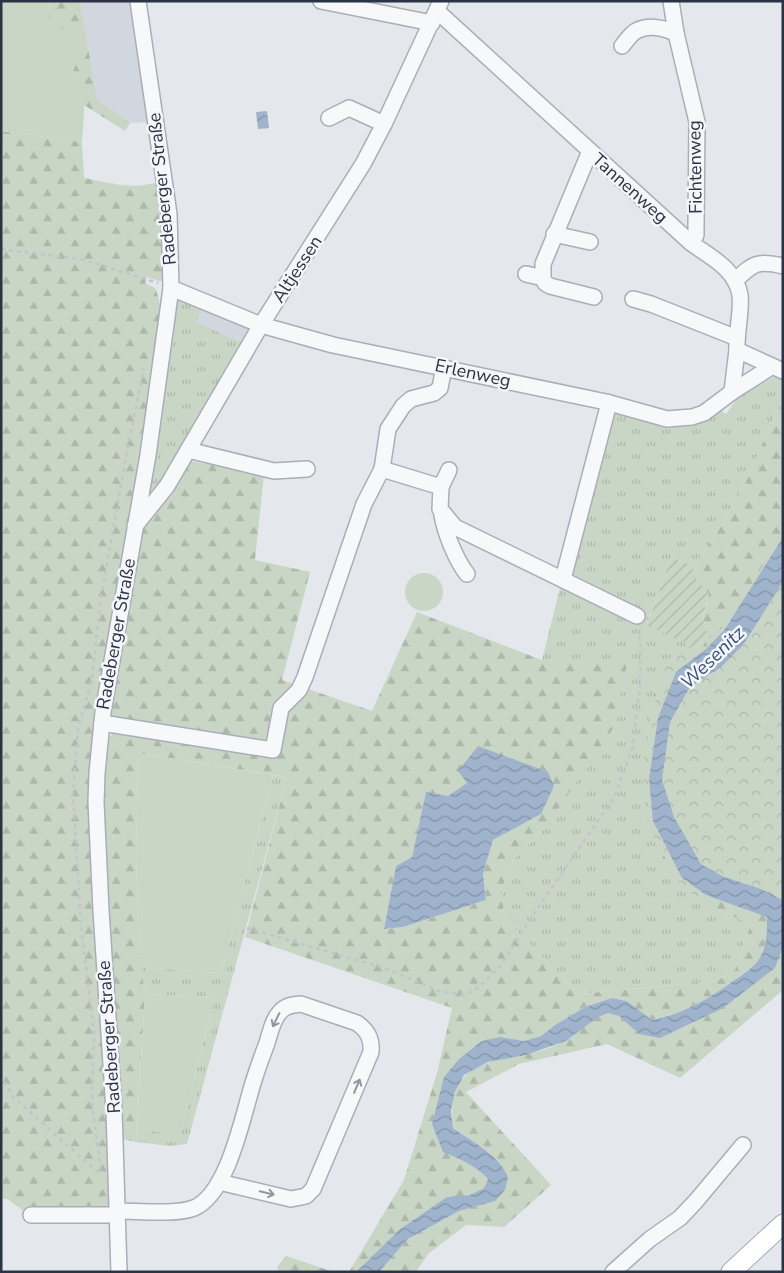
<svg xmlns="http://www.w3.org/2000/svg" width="784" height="1273" font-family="'Nunito Sans',sans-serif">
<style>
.built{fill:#d2d6de}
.grass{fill:url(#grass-tufts)}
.forest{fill:url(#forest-firs);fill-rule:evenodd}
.park{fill:url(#park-crowns)}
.garden{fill:url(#garden-furrows)}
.pitch{fill:#c9d6c5}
.water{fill:url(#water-waves)}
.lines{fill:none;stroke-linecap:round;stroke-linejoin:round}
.minor-casing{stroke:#a9aeb7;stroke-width:18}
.major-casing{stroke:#a3abb8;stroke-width:21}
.path{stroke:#c2c5cb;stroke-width:2.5;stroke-dasharray:4 4;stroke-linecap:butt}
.minor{stroke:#f7f8fa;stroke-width:15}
.major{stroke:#fff;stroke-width:19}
.oneway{stroke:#9196a0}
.labels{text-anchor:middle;stroke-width:5;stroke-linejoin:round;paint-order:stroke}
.street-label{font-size:18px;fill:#2b3445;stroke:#f4f6f9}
.water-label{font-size:19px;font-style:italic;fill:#34527a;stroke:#f4f6f9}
</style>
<defs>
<pattern id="grass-tufts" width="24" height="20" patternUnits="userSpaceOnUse" patternTransform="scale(1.25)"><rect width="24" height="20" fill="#c9d6c5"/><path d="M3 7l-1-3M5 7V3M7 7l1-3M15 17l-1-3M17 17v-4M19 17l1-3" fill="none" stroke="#adb8ab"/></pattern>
<pattern id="forest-firs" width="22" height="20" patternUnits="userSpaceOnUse" patternTransform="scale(1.25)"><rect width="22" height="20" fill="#c9d6c5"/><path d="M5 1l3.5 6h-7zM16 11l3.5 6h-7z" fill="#adb8ab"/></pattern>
<pattern id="park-crowns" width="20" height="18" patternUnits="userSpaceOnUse" patternTransform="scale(1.25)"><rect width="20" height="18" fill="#c9d6c5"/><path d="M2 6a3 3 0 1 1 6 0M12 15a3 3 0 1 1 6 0" fill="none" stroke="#adb8ab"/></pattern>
<pattern id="garden-furrows" width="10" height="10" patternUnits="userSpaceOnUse" patternTransform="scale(1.25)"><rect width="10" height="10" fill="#c9d6c5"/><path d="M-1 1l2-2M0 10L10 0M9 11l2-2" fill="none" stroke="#adb8ab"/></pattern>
<pattern id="water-waves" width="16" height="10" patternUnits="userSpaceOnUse" patternTransform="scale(1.25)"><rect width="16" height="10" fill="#9fb4cc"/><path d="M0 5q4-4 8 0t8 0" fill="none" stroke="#8293a7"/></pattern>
</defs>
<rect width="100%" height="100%" fill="#e4e7ec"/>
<g class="built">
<polygon points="80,1 130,1 149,122 130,123 97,99"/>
<polygon points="205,305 252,328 243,343 196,322"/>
</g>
<g class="grass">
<polygon points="182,297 205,305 196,322 243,343 153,497 147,498 178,301"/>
<polygon points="777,375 783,377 783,397 747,479 724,521 694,566 671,557 647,624 696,648 674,662 709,906 751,924 735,970 717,981 579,994 505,919 501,891 514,859 545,828 626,665 542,660 606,402 679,419 732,392 722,412 726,414 739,396"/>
<polygon points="273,775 287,777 187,1144 169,1146 136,1142 137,1128 180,1135 215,997 145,994 141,967 221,973"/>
</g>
<g class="forest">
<polygon points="49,1 80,1 97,99 130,123 125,131 84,105 84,77 73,73 48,16"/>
<path d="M1 131 82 142 84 178C109 183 133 190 158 182L162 213 164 281H159L147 277 145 283 155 288C163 305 160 321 159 339L90 773 88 803 106 1101 109 1211H24L7 1199H1Z"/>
<path d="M783 397V537L725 629 707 648 676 672 767 917C767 930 767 948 759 959 754 967 744 974 736 979 710 998 684 1014 652 1020L627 1001 612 998 585 1007 555 1025 541 1036 524 1041 500 1037 438 1099 463 1160 479 1169 488 1179 484 1189 470 1195 447 1198 400 1229 356 1272H349L404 1180 437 1073 452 1008 245 937 287 777 138 753 136 861 141 967 145 994 136 1142 121 1139 103 806 108 738 115 732 110 720 140 529 189 461 264 473 255 560 310 572 282 680 372 711 417 612 542 660 627 664 614 727 545 828 514 859 501 891 505 919 579 994 717 981 735 970 751 924 709 906 676 886 650 833 640 774 656 687 674 662 696 648 708 637 703 616 707 604 692 575 694 566 724 521 747 479ZM468 783 541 814 493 840 483 874 486 900 403 927 384 929 396 866 412 857 426 793 448 796Z"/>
<path d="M783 947V990L680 1078 607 1044 519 1064 466 1092 551 1185 504 1227 466 1225 428 1254 416 1272H379L408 1239 459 1211 495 1201 490 1153 453 1128C445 1042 515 1070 567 1040 579 1034 594 1014 608 1013 620 1012 631 1027 639 1034L775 968Z"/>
<polygon points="286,1256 334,1272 279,1272 277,1267"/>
</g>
<polygon class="park" points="783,543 783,912 727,901 710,904 682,888 652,834 645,803 643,766 649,722 668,659 689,645 710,657 705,638 728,625 763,565"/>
<polygon class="garden" points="671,557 694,566 692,575 709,593 703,616 708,637 696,648 647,625"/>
<g class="pitch">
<polygon points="1,1 49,1 48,17 81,44 73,73 84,77 85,98 82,142 1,131"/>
<circle cx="424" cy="592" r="19"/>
<polygon points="138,753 273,775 221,973 141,967 136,861"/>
<polygon points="145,994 215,997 180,1136 137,1128"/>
</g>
<g class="water">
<polygon points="267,111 269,128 258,129 256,112"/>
<path d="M783 537V582L743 645 721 667 690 687 670 722 662 780 674 817 701 864 722 876 761 889 781 899 783 906V947L775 968 723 1008 660 1038 639 1034 619 1016 608 1013 598 1017 566 1041 526 1055 488 1062 464 1075 455 1092 451 1111 453 1128C474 1143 497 1153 508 1177L505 1190 495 1201 459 1211 408 1239 379 1272H356L400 1229 447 1197 470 1195 484 1188 488 1179C475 1165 460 1159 443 1152L432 1124 444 1077 459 1059 482 1041 500 1037 524 1041 541 1036 555 1025 585 1007 612 998 627 1001 652 1020C684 1014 710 998 736 979 744 974 754 967 759 959 767 948 767 930 767 917L706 895 682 878 653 821 649 779 658 718 676 672 707 648 725 629Z"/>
<polygon points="478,746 548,772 554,786 541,814 493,840 483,874 486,900 403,927 384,929 396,866 412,857 426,792 448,796 467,783 458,771"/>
</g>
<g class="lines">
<g class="minor-casing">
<g id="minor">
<polyline points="321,1 432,23"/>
<polyline points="671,1 676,33 697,122 696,228 696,235 691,243"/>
<path d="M437 11 691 243C710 257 736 269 740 295 742 310 736 334 737 350L783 371"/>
<path d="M622 46C626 41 631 34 636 31 648 24 664 28 676 33"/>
<polyline points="329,118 349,108 384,124"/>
<polyline points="590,151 543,264 543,278 545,283 550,286 594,297"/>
<polyline points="554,234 590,242"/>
<polyline points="526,274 543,278"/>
<path d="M735 281C753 263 758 260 783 266"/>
<polyline points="171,288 261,325 333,345 606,402 667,419 692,417 704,413 732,392 737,350"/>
<polyline points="633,299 651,304 737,338"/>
<polyline points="732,392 771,367"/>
<polyline points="188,450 274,471 307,469"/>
<polyline points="382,469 441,487 440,509 455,527 637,616"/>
<polyline points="441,487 449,470"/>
<path d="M442 515C445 533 456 560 467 574"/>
<polyline points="135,526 167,486 261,325 363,164 384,124 441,1"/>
<polyline points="563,579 609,403"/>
<polyline points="102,723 273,750 281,708 299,690 305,677 364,504 382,469 388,429 403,406 411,399 434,393 440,388 444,367"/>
<path d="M118 1211C138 1211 176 1215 194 1208 228 1194 243 1115 253 1083 257 1070 262 1056 267 1043 270 1033 273 1019 280 1012 286 1005 293 1005 301 1004L357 1023C368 1031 372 1039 371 1052L313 1189 306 1196 291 1199 219 1182"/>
<polyline points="31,1215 118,1215"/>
<polyline points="119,1272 114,1110 101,910 96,802 97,773 103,712 148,455 171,288 169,214 138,1"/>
<polyline points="613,1272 650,1239 680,1218 696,1201 743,1145"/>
</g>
</g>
<g class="major-casing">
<polyline id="major" points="731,1272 783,1224"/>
</g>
<g class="path">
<polyline points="1,249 81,259 158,283"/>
<polyline points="247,928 384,968 439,991 465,995 478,988 502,964 531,918 613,799 632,750 640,686 640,629"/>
<polyline points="1,1074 13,1097 101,1175"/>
<polyline points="101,1170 92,1106 94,1033 81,926 73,793 78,729 92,677 101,597 128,446 144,369"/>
</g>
<use href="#minor" class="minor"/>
<use href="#major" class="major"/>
</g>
<defs><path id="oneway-shaft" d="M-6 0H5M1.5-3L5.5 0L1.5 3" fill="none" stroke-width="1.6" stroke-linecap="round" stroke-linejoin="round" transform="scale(1.25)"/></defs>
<g class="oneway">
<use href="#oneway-shaft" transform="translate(276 1020) rotate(116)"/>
<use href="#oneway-shaft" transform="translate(357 1086) rotate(-67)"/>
<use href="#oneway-shaft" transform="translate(267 1193) rotate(13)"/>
</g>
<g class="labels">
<g class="street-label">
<text transform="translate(695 167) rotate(-91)" y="6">Fichtenweg</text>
<text transform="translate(630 188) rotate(42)" y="6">Tannenweg</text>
<text transform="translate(162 189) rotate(-96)" y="6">Radeberger Straße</text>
<text transform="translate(297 269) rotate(-57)" y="6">Altjessen</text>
<text transform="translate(473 373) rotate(12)" y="6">Erlenweg</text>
<text transform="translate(116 634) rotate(-80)" y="6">Radeberger Straße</text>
<text transform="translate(109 1037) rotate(-94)" y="6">Radeberger Straße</text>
</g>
<g class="water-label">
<text transform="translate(712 657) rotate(-44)" y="7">Wesenitz</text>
</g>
</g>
<rect width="784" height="1273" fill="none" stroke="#2b3445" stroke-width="5"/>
</svg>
